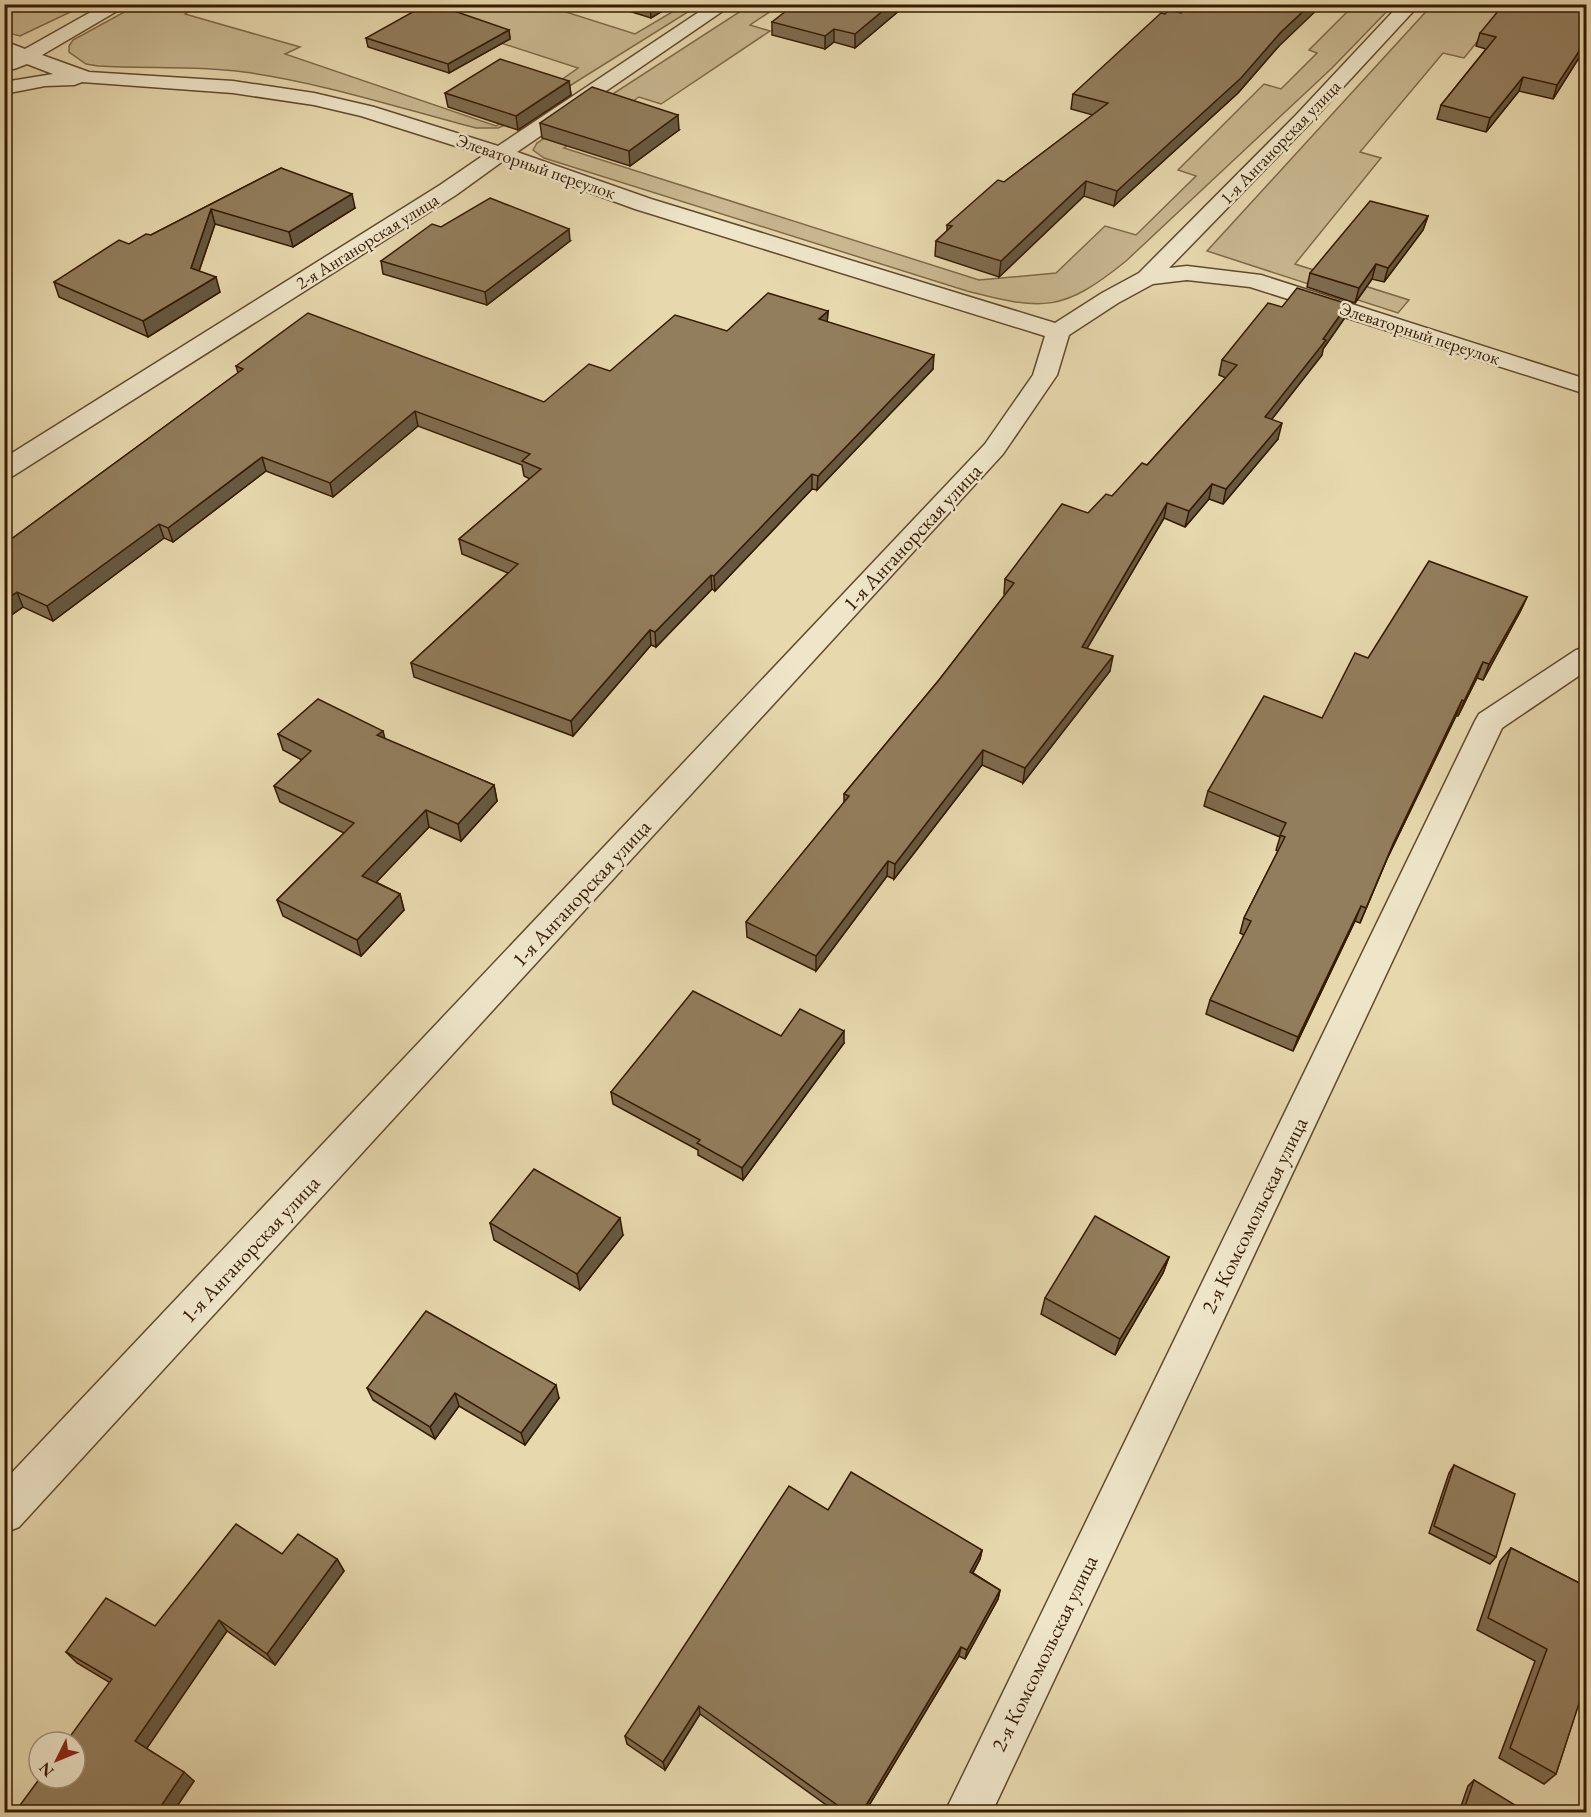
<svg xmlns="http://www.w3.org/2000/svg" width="1591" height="1817" viewBox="0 0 1591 1817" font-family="'EB Garamond',serif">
  <rect width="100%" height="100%" fill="#e7d8ae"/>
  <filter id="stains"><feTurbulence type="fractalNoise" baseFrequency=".00333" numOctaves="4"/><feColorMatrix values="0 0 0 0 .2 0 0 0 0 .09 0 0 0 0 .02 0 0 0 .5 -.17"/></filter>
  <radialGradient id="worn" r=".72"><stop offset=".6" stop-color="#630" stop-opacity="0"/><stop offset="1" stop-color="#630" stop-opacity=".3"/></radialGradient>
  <!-- green -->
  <g fill="#c9b891" stroke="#80694a" stroke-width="1.5">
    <path d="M4,5L5,4L85,5L20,36L5,32Z"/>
    <path d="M137,5H199L185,14L300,47L285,54L496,126L578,68L433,21L464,5H544L635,34L684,5H699L512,122L498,128H476C399,108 323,83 244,72C196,65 147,69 98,66L86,64L69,52V46L73,40Z"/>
    <path d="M750,5H780L750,25L770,31L661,104L639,97L564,148L979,280L1056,273L1105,226L1136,235L1196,176L1178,170L1264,84L1281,89L1317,53L1309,50L1354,5H1393L1332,68L1126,261C1063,312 1044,311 967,291L544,158L533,150L537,143Z"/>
    <path d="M1432,5H1507L1464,58L1443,53L1360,152L1381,158L1295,264L1409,300L1398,313L1207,251Z"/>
  </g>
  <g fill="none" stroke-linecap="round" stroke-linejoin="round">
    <!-- minor casing -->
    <g stroke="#624a2e" stroke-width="3">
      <g id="minor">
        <path d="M105,4H129L42,55L89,72L233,81L314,93L374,107L498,146L711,4H733L517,152L651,199L1055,323L1102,293L1139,273L1296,115L1400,4H1420L1310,123L1169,268L1187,266L1261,275L1586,379V394L1250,287L1187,280L1153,284L1118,303L1069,335L1057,375L1003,454L19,1527L4,1533V1481L985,444L1033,375L1045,336L635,209L503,161L456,195L13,476L4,478V458L440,185L484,155L361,116L314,105L233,93L82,82L74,85L45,86L4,94V82L53,74L27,64L14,69L7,67L4,62L11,57L4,54V41L25,49Z"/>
        <path d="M1586,647V671L1502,728L992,1812H945L1475,721L1479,714L1576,650Z"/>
      </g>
    </g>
    <!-- minor -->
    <use href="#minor" fill="#efe6ca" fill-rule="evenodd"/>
  </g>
  <!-- wall -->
  <g fill="#7e6c4f" stroke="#361a03" stroke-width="1.5">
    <path d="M606,4H674L651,18Z"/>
    <path d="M907,4L855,48L834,42L825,49L772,35V22Z"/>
    <path d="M1587,4V45L1553,99L1519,91L1486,132L1437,119L1441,105L1486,49L1476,46L1480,33Z"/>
    <path d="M509,30L510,39L449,73L368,47L366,38Z"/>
    <path d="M1278,47L1238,93L1114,206L1084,196L999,277L935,256L936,241L947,231V225L1093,115L1071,109L1073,94Z"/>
    <path d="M569,81L571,95L518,130L448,107L445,93Z"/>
    <path d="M540,123L679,130L630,166L542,138Z"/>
    <path d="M281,168L355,208L293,247L215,224L199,271L220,292L148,337L59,297L54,282L129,244L151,235Z"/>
    <path d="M1428,216L1423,230L1384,282L1372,279L1355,303L1307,287L1310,273Z"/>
    <path d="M570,241L487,305L383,274L381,261Z"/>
    <path d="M1348,304L1344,319L1323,349L1322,355L1271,420L1278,439L1223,504L1209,499L1185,527L1164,518L1087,648L1110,671L1023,783L982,765L894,879L887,876L816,971L747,937L746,922L844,803V794L939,680L1005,595L1004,594L1005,579L1088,513L1112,496L1147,465L1226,378L1219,375L1222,360L1282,307Z"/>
    <path d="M828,311L827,322L933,369L817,490L812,489L715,591L712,589L656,647L651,645L573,736L414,677L411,663L508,573L462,554L459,539L530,479L524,476L522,465L418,426L333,497L266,471L173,542L164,538L53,621L23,607L4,620V541L10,540L238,373L236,366L544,402L610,371L727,331Z"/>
    <path d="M1527,597L1520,612L1483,680L1477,678L1458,716H1456L1387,859L1360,923L1355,921L1293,1051L1206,1014L1210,1000L1244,935L1240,933L1244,918L1278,851L1276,850L1280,837L1204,806L1208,791L1322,718L1368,658Z"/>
    <path d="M278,734L385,739L494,785L497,801L461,841L429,827L376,882L400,894L404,910L361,956L283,916L277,900L344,833L280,802L274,786L302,760L283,750Z"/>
    <path d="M781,1036L844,1043L743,1180L698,1155V1150L613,1104L611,1092Z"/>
    <path d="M490,1223L623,1235L580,1290L494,1240Z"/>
    <path d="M1169,1257L1163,1273L1115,1355L1041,1314L1045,1298Z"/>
    <path d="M367,1388L559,1398L525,1445L459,1406L435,1439L373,1400Z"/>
    <path d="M1454,1465L1496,1557L1490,1564L1429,1533L1449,1473Z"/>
    <path d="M828,1510L982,1550L980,1559L973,1573L1000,1590L998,1599L965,1659L959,1656L865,1812H836L700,1714L665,1770L627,1744L625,1736Z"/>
    <path d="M1511,1548L1587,1587V1688L1584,1687L1556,1774L1544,1784L1499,1758L1535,1661L1477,1630L1500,1561Z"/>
    <path d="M282,1554L337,1559L344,1571L275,1665L227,1631L146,1748L194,1781L173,1812L109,1682L77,1663L66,1652L155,1626Z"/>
    <path d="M1474,1780L1513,1812H1459L1468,1786Z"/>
  </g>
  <!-- shaded-wall -->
  <g fill="#665840" stroke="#361a03" stroke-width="1.5">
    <path d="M650,4H674L651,18Z"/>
    <path d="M891,4H907L855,48V34Z"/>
    <path d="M1311,4H1323L1278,47L1238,93L1114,206L1117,191L1281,32Z"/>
    <path d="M834,29V42L825,49V36Z"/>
    <path d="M509,30L510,39L449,73L448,64Z"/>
    <path d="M1587,39V45L1553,99L1557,85Z"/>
    <path d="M1523,77L1519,91L1486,132L1490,118Z"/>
    <path d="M569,81L571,95L518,130L516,116Z"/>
    <path d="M678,115L679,130L630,166L629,151Z"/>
    <path d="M1086,181L1084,196L999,277L1001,261Z"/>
    <path d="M352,194L355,208L293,247L289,232Z"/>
    <path d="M211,209L215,224L195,283L191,268Z"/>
    <path d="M1428,216L1423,230L1384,282L1388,268Z"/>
    <path d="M569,229L570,241L487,305L485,292Z"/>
    <path d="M1376,264L1372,279L1355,303L1359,288Z"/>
    <path d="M216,277L220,292L148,337L143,321Z"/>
    <path d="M1348,304L1344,319L1323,349L1322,355L1261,433L1265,417L1323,339Z"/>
    <path d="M828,311L827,325L819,319Z"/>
    <path d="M934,355L933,369L817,490L818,476Z"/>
    <path d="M415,411L418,426L333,497L330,483Z"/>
    <path d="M1282,423L1278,439L1223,504L1226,489Z"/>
    <path d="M262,457L266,471L173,542L168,528Z"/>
    <path d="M812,474V489L715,591L714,576Z"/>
    <path d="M1212,484L1209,499L1185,527L1189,511Z"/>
    <path d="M1167,503L1164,518L1079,662L1082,647Z"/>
    <path d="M159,524L164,538L53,621L47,606Z"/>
    <path d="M711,575L712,589L656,647L655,632Z"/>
    <path d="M17,592L23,607L4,620V601Z"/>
    <path d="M1527,597L1520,612L1483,680L1489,664Z"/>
    <path d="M650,630L651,645L573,736L571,721Z"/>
    <path d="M1113,656L1110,671L1023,783L1025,768Z"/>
    <path d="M1483,662L1477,678L1458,716L1464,701Z"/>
    <path d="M1462,700L1456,716L1387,859L1360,923L1393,844Z"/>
    <path d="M383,731L387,747L377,735Z"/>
    <path d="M983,750L982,765L894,879L895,864Z"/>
    <path d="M494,785L497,801L461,841L458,824Z"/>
    <path d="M426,810L429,827L367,892L362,876Z"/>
    <path d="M888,861L887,876L816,971V956Z"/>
    <path d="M400,894L404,910L361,956L357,940Z"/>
    <path d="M1361,906L1355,921L1293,1051L1298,1037Z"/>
    <path d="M844,1031V1043L743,1180L742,1168Z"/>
    <path d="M620,1218L623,1235L580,1290L577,1274Z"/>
    <path d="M1169,1257L1163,1273L1115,1355L1120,1339Z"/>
    <path d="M556,1385L559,1398L525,1445L521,1433Z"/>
    <path d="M455,1393L459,1406L435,1439L430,1427Z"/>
    <path d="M982,1550L980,1559L968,1581L970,1572Z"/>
    <path d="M337,1559L344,1571L275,1665L267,1654Z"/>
    <path d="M1000,1590L998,1599L965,1659L967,1650Z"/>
    <path d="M219,1620L227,1631L145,1751L135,1741Z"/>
    <path d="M961,1647L959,1656L865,1812H862Z"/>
    <path d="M699,1706L700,1714L665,1770L663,1762Z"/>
    <path d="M184,1772L194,1781L173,1812H157Z"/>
  </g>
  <!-- building -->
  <g fill="#927d5c" stroke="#361a03" stroke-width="1.5">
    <path d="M427,4H434L509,30L448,64L366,38Z"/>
    <path d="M795,4H891L855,34L834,29L825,36L772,22Z"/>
    <path d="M1191,4H1311L1281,32L1241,78L1117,191L1086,181L1001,261L936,241L952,226L947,225L998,180L1004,182L1108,103L1073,94L1161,13L1165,14L1169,10L1181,13Z"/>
    <path d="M1504,4H1587V39L1557,85L1523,77L1490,118L1441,105L1496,37L1480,33Z"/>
    <path d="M500,59L569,81L516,116L445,93Z"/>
    <path d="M592,87L678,115L629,151L540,123Z"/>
    <path d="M281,168L352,194L289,232L211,209L191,268L216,277L143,321L54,282L119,240L129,244L146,234L151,235Z"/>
    <path d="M490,198L569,229L485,292L381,261L432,224L441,227Z"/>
    <path d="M1370,201L1428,216L1388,268L1376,264L1359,288L1310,273Z"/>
    <path d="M1297,288L1348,304L1323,339L1326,340L1265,417L1282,423L1226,489L1212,484L1189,511L1167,503L1082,647L1113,656L1025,768L983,750L895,864L888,861L816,956L746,922L849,796L844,794L939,680L1014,583L1005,579L1062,504L1088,513L1106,494L1112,496L1142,463L1147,465L1237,365L1222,360L1268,303L1282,307Z"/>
    <path d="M768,293L828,311L819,319L934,355L818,476L812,474L714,576L711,575L655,632L650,630L571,721L411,663L518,564L459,539L541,469L522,461L530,454L415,411L330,483L262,457L168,528L159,524L47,606L17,592L4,601V541L7,539L10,540L243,369L236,366L308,313L544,402L589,364L610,371L675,315L727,331Z"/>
    <path d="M1429,561L1527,597L1489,664L1483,662L1464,701L1462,700L1393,844L1366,908L1361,906L1298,1037L1210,1000L1251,921L1244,918L1285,837L1280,835L1286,823L1208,791L1264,696L1322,718L1355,653L1368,658Z"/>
    <path d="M318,699L383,731L377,735L494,785L458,824L426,810L362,876L400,894L357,940L277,900L354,823L274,786L311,751L278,734Z"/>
    <path d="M693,991L781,1036L800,1009L844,1031L742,1168L697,1143L700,1140L611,1092Z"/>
    <path d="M534,1169L620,1218L577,1274L490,1223Z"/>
    <path d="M1095,1216L1169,1257L1120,1339L1045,1298Z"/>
    <path d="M426,1311L556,1385L521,1433L455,1393L430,1427L367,1388Z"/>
    <path d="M1454,1465L1515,1494L1496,1557L1434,1526Z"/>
    <path d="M851,1472L982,1550L970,1572L1000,1590L967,1650L961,1647L862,1812H847L699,1706L663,1762L625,1736L789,1486L828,1510Z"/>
    <path d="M236,1524L282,1554L298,1534L337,1559L267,1654L219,1620L135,1741L184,1772L157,1812H15L40,1778H75V1742H66L112,1679L66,1652L106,1598L155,1626Z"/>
    <path d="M1511,1548L1587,1587V1679L1556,1774L1510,1748L1547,1649L1488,1618Z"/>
    <path d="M1474,1780L1515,1805L1513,1812H1463Z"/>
  </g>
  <g text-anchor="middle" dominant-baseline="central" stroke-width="5" stroke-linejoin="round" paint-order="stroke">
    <!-- far-street labels -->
    <g font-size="18" fill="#361a03" stroke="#efe6ca">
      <text transform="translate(1280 142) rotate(-46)">1-я Анганорская улица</text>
      <text transform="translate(536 166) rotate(19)">Элеваторный переулок</text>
      <text transform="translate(367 241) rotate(-32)">2-я Анганорская улица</text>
      <text transform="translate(1420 333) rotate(18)">Элеваторный переулок</text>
    </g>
    <!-- street labels -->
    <g font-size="21" fill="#361a03" stroke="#efe6ca">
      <text transform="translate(912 537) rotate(-47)">1-я Анганорская улица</text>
      <text transform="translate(581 893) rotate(-47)">1-я Анганорская улица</text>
      <text transform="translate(1254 1215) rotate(-64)">2-я Комсомольская улица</text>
      <text transform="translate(250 1249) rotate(-47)">1-я Анганорская улица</text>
      <text transform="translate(1044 1653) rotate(-64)">2-я Комсомольская улица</text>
    </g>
  </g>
  <!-- margin -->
  <rect width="1591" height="1817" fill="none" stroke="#e7d8ae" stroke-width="24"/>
  <rect x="6" y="6" width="1579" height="1805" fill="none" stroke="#361a03" stroke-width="3"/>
  <rect x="12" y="12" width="1567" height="1793" fill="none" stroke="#361a03" stroke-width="1.5"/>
  <!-- north arrow -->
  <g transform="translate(57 1760) rotate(227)"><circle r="28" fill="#efe6ca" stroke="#a5947a" stroke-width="1.5"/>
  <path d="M0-4.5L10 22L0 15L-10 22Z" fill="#8f2418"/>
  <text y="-9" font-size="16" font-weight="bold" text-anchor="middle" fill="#361a03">N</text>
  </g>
  <rect width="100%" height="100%" filter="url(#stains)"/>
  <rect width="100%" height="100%" fill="url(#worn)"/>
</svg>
